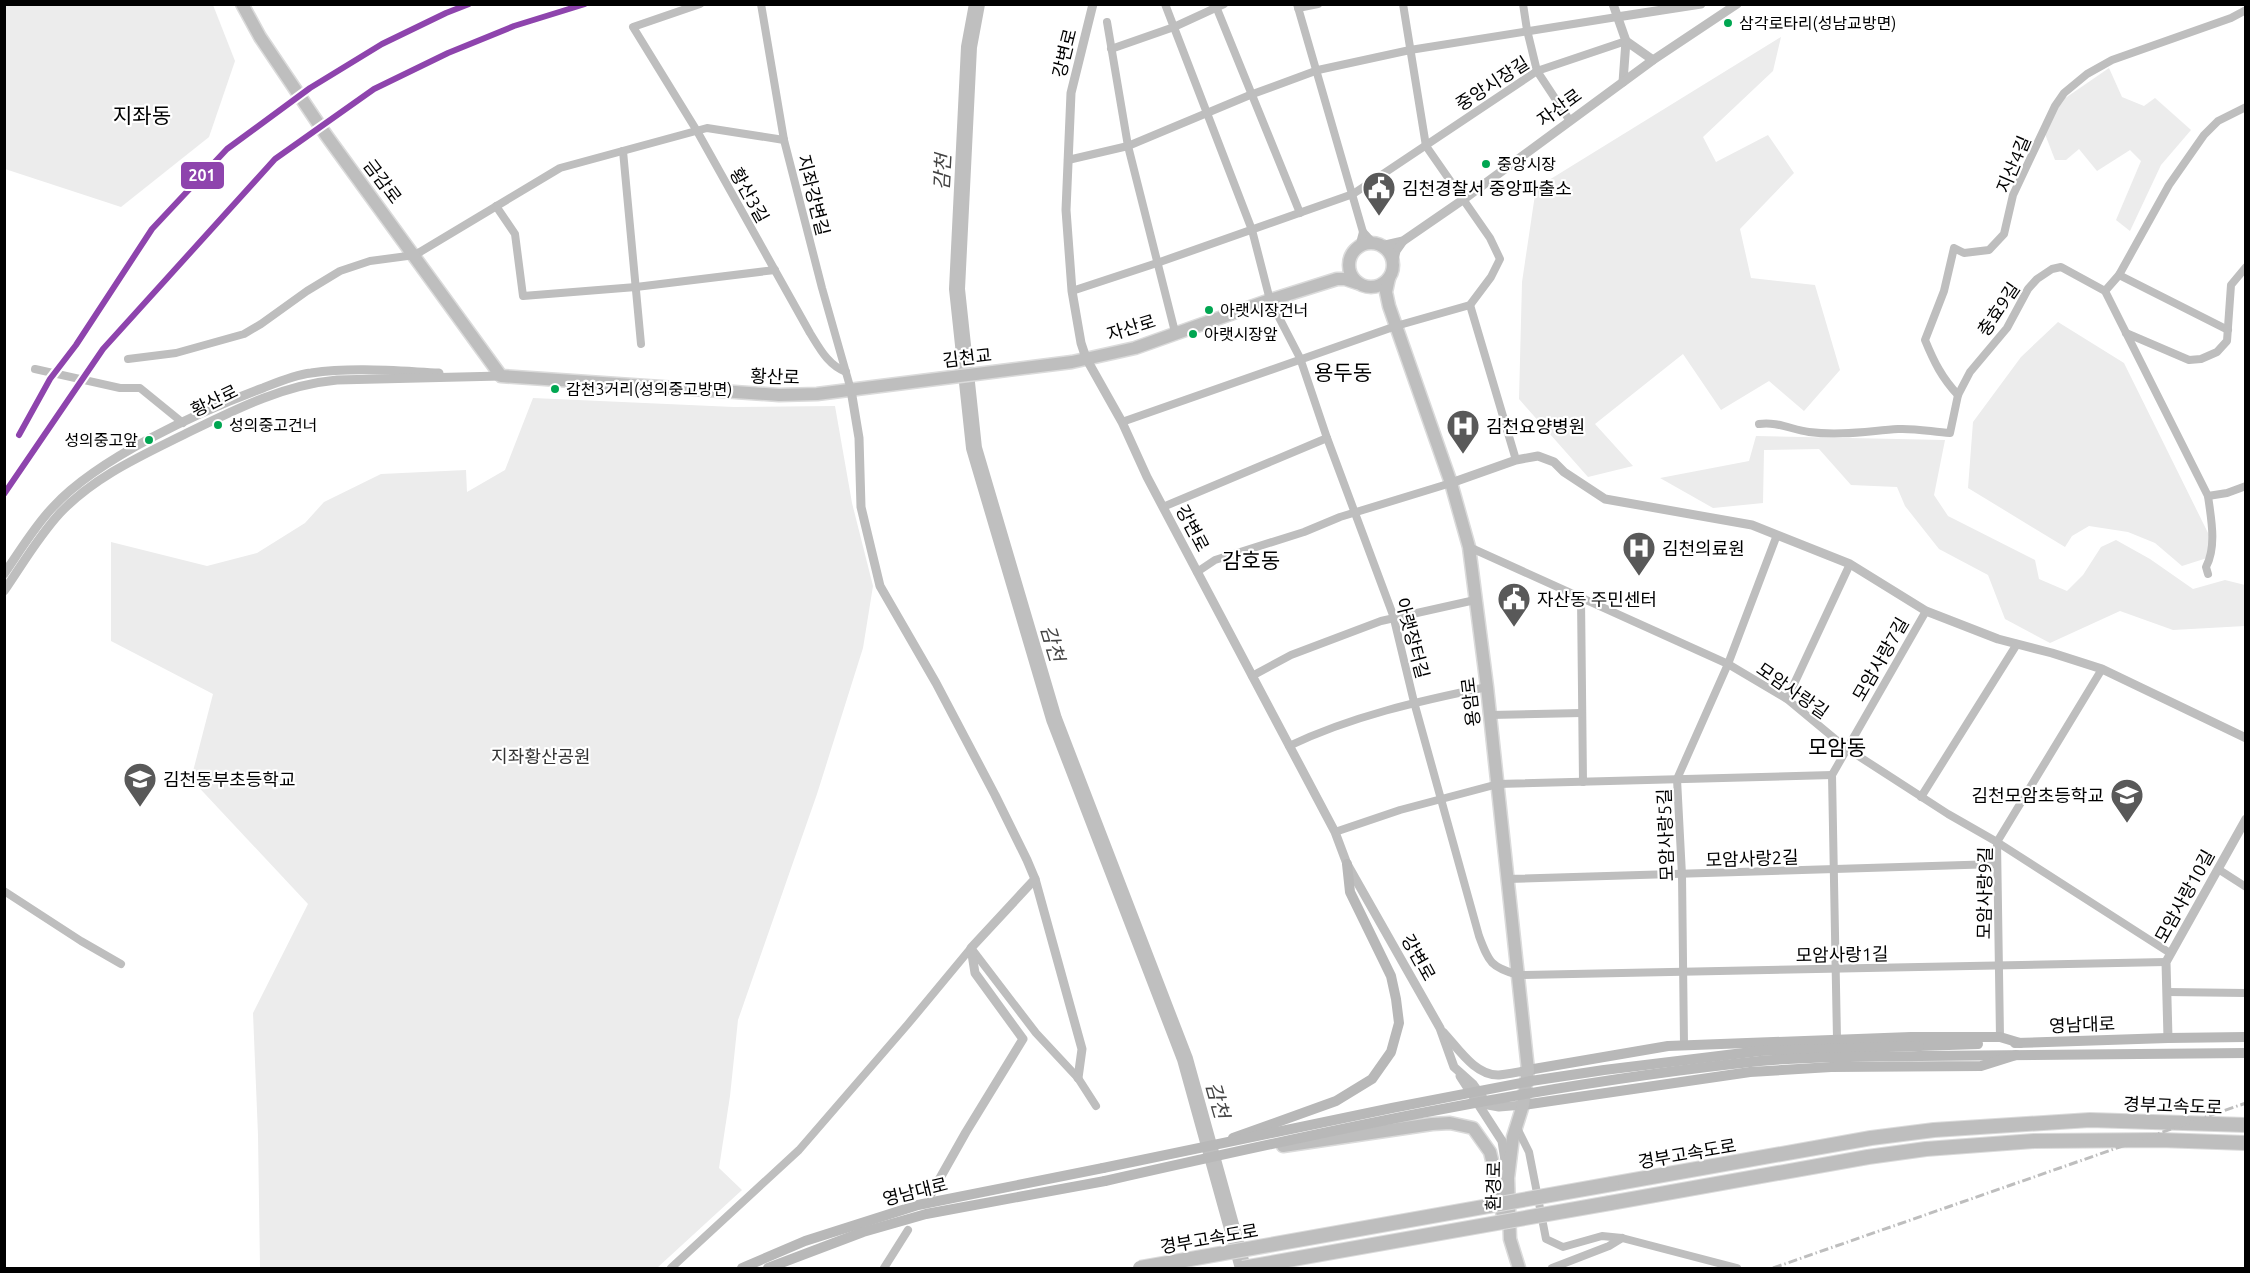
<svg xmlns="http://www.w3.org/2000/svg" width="2250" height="1273" viewBox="0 0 2250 1273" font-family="Ubuntu,'Noto Sans KR',sans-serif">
  <rect width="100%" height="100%" fill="#fff"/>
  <!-- green -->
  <g fill="#ececec">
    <path d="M5,4L213,5L235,61L209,137L121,207L5,169Z"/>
    <path d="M1781,37L1773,71L1703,137L1716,162L1768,135L1794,173L1740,229L1751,278L1815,285L1840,370L1804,411L1769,381L1721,410L1683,354L1595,424L1633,466L1588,477L1519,399L1522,282L1536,188Z"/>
    <path d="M2109,68L2122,97L2144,106L2155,98L2191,130L2161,165L2130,231L2116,220L2141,161L2130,150L2097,171L2079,149L2066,160H2055L2045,134L2061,101Z"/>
    <path d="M2058,322L2124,363L2209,535L2207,558L2182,566L2155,543L2128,532L2089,526L2072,536L2065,547L1968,488L1973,422L2021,357Z"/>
    <path d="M533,398L734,407L835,406L852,503L873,586L863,648L817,794L738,1020L730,1096L719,1168L742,1190L657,1268H260L258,1135L253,1013L308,904L191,779L213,694L111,641V542L207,566L257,553L305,523L324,502L381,474L466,470L467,492L505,470Z"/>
    <path d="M1756,436L1945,440L1934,495L1948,516L2035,560L2039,579L2067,591L2083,575L2101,547L2116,540L2150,559L2193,589L2225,580L2245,585V626L2173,630L2120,611L2050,643L2005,619L1988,575L1939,549L1905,506L1897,487L1851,485L1819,449L1764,450L1763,503L1713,508L1660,478L1749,461Z"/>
  </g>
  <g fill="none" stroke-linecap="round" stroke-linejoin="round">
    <!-- river -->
    <path stroke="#bfbfbf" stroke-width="16" d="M977,4L969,47L957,289L974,448L1054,719L1185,1059L1243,1268"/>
    <!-- primary casing -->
    <g stroke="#dbdbdb" stroke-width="15">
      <g id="primary">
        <path d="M242,4L260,37L326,135L501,376L779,395L817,394L1072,362L1135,348L1270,300L1337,279H1345L1357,283"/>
        <circle cx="1371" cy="265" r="22"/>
        <path d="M1389,278L1386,292L1389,306L1451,483L1469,547L1487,687L1528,1070L1523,1105L1513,1137L1508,1178L1510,1239L1519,1268"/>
        <path d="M1283,1146L1432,1124L1450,1123L1473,1128L1490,1152L1499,1189L1502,1212"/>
      </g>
    </g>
    <!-- motorway casing -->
    <g stroke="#dbdbdb" stroke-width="16">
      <g id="motorway">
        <path d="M1612,1184L1871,1138L1934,1130L2090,1120L2246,1125"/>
        <path d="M1610,1203L1868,1157L1926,1149L2034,1141L2160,1140L2246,1143"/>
      </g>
    </g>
    <!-- minor -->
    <g stroke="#bebebe" stroke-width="8">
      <path d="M700,4L633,27L697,131L810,333C820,349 828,365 846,372"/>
      <path d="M761,4L784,140L822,288L851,390"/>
      <path d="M1165,4L1252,230L1270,300L1300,358L1327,438L1393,615L1414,702L1479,936C1489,963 1491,967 1518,975L2166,962"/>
      <path d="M1215,4L1300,213"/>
      <path d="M1297,4L1363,232L1374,244"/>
      <path d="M1523,4L1527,30L1537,71L1570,121"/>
      <path d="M1298,8L1318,4"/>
      <path d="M1107,22L1128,146L1175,332"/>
      <path d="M1111,49L1174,27L1224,4"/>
      <path d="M623,151L641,344"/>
      <path d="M1068,160L1128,146L1250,95L1318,70L1410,50L1617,17"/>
      <path d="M496,206L515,234L523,296L636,287L775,270"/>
      <path d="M1359,247L1363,232"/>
      <path d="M2119,275L2228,330"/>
      <path d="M1072,291L1157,263L1353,194L1537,71L1626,41"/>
      <path d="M2105,291L2119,275L2169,185L2204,135L2218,121L2246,107"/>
      <path d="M1470,305L1516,460"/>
      <path d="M2126,333L2189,360L2201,359L2217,352L2227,341L2231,285L2246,267"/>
      <path d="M128,359L176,353L244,334L261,324L307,291L340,271L370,261L415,255L560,168L707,128L784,140"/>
      <path d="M35,369L120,388H140L183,423"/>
      <path d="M1958,395C1942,378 1934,362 1925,340L1944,291L1954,248L1964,253L1989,250L2004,234L2013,195L2055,106L2064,93L2087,74L2112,60L2231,18L2246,10"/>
      <path d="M1122,422L1396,326L1470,305L1491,277L1500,259L1490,238L1426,146L1403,4"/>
      <path d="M1759,424C1776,421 1793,430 1809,432C1840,436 1868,431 1898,429C1915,428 1933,432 1950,433L1958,395L1970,372L2007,328L2028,289L2037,279L2052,269L2061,267L2105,291L2208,496C2211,518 2217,546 2206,567L2208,574"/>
      <path d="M2208,496L2227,493L2246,486"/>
      <path d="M1163,507L1327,438"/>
      <path d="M1469,547L1728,664L1787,699L1846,748L1948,814L1997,842L2170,953"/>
      <path d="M1197,572L1215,560L1304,532L1340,517L1451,483"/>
      <path d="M1581,598L1583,782"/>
      <path d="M1252,676L1291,655L1381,621L1475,600"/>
      <path d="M1787,699L1850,564"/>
      <path d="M1490,715L1582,713"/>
      <path d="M1289,746C1352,716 1419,701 1487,687"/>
      <path d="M1921,797L2017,644"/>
      <path d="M1335,832L1400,810L1498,784L1832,775"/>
      <path d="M2218,869L2246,887"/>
      <path d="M1507,879L1997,864"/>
      <path d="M4,891L81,941L121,964"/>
      <path d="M2167,992L2246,993"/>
      <path d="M2000,1037L1997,842L2102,669"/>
      <path d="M1837,1039L1832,775L1926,611"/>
      <path d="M1684,1045L1682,875L1677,779L1728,664L1777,535"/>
      <path d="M1516,1126L1529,1152L1546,1239L1563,1247L1602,1236L1622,1238L1737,1268"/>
      <path d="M671,1268L799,1150L908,1024L971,948L1036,1033L1078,1078L1096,1106"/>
      <path d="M884,1268L908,1230"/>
      <path d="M1552,1268L1609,1246L1622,1238"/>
    </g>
    <!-- tertiary -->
    <g stroke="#bebebe" stroke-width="9">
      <path d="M1093,4L1071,93L1066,210L1072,291L1081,343L1086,358L1122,422L1147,477L1335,832L1347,864L1440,1028L1454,1067L1473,1084L1488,1105L1499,1107L1523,1105"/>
      <path d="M1613,4L1626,41L1623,82"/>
      <path d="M1617,17L1701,4"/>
      <path d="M1626,41L1653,60"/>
      <path d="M1381,246L1403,241L1464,199L1653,60L1737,4"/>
      <path d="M1393,264L1396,251L1403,241"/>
      <path d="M851,390L859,438L861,507L880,586L936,683L995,795L1027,860L1035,879L1082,1049L1078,1078"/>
      <path d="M1451,483L1516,460L1538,456L1554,462L1564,472L1605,499L1752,525L1777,535L1850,564L1926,611L1998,639L2052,653L2102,669L2246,738"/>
      <path d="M4,574C20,551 34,527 53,507C98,458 200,411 263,388C278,382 294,375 311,373C353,367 396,371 439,373"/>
      <path d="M4,591C22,565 38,537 60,513C95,476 143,455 187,433C236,409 283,385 337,380L501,376"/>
      <path d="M1443,1032C1458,1048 1475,1076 1499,1075C1509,1074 1519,1072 1528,1070"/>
      <path d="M2168,1038L2166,962L2246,819"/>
      <path d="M1460,1076L1502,1141L1506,1167"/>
      <path d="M931,1194L966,1132L1023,1039L975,973L971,948L1035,879"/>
    </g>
    <!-- secondary -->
    <g stroke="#b8b8b8" stroke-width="10">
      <path d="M2015,1043L2168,1038L2246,1037"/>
      <path d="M1919,1046L1978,1044"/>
      <path d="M1919,1056L2246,1053"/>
      <path d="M1528,1070L1668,1046L1911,1037H2000L2020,1043"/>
      <path d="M1523,1105L1750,1072L1831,1067L1981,1066L2016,1055"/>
      <path d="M1233,1138L1336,1101L1372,1079L1391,1052L1399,1023L1396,999L1391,976L1350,892L1347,864"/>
      <path d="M742,1268L805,1241L918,1205L1103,1168"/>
      <path d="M768,1268L863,1232L926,1214L1105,1181"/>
    </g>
    <!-- primary -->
    <use href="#primary" stroke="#bebebe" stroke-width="12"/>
    <!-- motorway -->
    <use href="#motorway" stroke="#bebebe" stroke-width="14"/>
    <!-- rail -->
    <path stroke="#bebebe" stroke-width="3" stroke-dasharray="9 3 1.5 3" stroke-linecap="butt" d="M1773,1268L2246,1103"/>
    <!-- motorway-bridge casing -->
    <g stroke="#dbdbdb" stroke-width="16" stroke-linecap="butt">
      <g id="motorway-bridge">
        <path d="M1140,1268L1612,1184"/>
        <path d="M1243,1268L1610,1203"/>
      </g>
    </g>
    <!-- secondary-bridge -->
    <g stroke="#b8b8b8" stroke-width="10">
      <path d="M1103,1168L1392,1108L1531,1081L1604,1070L1760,1051L1919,1046"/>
      <path d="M1105,1181C1321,1132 1539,1084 1760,1061C1813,1056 1866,1057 1919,1056"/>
    </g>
    <!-- motorway-bridge -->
    <use href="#motorway-bridge" stroke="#bebebe" stroke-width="14"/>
    <!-- rail-1 casing -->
    <g stroke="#fff" stroke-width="10">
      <g id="rail-1">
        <path d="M19,435L50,379L76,345L152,229L227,149L310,88L382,44L446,13L469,4"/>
        <path d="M4,494L103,349L275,159L374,89L448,53L514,26L585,4"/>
      </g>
    </g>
    <!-- rail-1 -->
    <use href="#rail-1" stroke="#8e44ad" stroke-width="6"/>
  </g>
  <!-- icons -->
  <defs>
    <g id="civic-pin" transform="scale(1.725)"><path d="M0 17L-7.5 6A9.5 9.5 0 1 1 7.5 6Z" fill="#595959" stroke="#fff"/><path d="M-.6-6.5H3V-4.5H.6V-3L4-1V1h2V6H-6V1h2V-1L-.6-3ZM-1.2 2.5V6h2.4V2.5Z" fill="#fff"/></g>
    <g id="hospital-pin" transform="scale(1.725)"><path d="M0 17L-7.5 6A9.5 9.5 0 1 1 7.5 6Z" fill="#595959" stroke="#fff"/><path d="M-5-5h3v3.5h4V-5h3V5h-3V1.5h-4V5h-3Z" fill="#fff"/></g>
    <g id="school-pin" transform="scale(1.725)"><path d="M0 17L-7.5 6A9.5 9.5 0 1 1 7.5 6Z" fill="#595959" stroke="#fff"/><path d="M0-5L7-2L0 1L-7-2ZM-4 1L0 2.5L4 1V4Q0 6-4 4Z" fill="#fff"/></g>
  </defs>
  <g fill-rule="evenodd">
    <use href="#civic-pin" x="1379" y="188"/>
    <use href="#hospital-pin" x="1463" y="426"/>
    <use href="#hospital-pin" x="1639" y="548"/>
    <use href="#civic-pin" x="1514" y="599"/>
    <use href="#school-pin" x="140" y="779"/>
    <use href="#school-pin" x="2127" y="795"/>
  </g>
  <!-- markers -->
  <g fill="#00a651" stroke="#fff" stroke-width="2">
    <circle cx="1728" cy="23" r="5"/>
    <circle cx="1486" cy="164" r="5"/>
    <circle cx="1209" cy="310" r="5"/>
    <circle cx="1193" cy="334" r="5"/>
    <circle cx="555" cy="389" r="5"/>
    <circle cx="218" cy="425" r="5"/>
    <circle cx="149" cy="440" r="5"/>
  </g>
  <g text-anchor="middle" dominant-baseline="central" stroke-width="4.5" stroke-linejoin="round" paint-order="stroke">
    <!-- bus labels -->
    <g font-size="16" fill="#000" stroke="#fff" text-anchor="start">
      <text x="1739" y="23">삼각로타리(성남교방면)</text>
      <text x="1497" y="164">중앙시장</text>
      <text x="1220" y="310">아랫시장건너</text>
      <text x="1204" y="334">아랫시장앞</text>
      <text x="566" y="389">감천3거리(성의중고방면)</text>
      <text x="229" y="425">성의중고건너</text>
      <text x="138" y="440" text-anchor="end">성의중고앞</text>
    </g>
    <!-- street labels -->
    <g font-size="18" fill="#000" stroke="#fff">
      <text transform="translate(1064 53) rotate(-76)">강변로</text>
      <text transform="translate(1492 83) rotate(-33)">중앙시장길</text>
      <text transform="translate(1559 107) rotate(-36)">자산로</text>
      <text transform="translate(2013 164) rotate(-67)">지산4길</text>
      <text transform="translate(383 181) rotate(53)">금감로</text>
      <text transform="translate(750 195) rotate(61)">황산3길</text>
      <text transform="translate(814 195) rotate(76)">지좌강변길</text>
      <text transform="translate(1998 309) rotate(-56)">충효9길</text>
      <text transform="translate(1131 327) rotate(-17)">자산로</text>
      <text transform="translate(967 357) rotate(-7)">김천교</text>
      <text transform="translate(775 376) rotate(2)">황산로</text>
      <text transform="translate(214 400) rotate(-26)">황산로</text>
      <text transform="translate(1193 528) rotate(62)">강변로</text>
      <text transform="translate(1413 638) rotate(75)">아랫장터길</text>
      <text transform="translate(1880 659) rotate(-60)">모암사랑7길</text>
      <text transform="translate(1793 690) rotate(35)">모암사랑길</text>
      <text transform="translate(1470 702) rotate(-97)">용암로</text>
      <text transform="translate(1665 835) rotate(-92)">모암사랑5길</text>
      <text transform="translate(1752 858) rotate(-2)">모암사랑2길</text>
      <text transform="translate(1984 893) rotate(-89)">모암사랑9길</text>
      <text transform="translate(2184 896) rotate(-61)">모암사랑10길</text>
      <text transform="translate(1842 954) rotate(-1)">모암사랑1길</text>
      <text transform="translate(1419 957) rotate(61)">강변로</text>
      <text transform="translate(2082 1024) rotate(-2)">영남대로</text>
      <text transform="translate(2173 1105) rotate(2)">경부고속도로</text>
      <text transform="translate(1687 1153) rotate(-10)">경부고속도로</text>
      <text transform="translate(1493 1186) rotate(-89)">환경로</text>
      <text transform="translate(915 1191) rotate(-14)">영남대로</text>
      <text transform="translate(1209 1238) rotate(-10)">경부고속도로</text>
    </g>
    <!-- poi labels -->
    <g font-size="18" fill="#000" stroke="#fff" text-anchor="start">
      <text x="1402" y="188">김천경찰서 중앙파출소</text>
      <text x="1486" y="426">김천요양병원</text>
      <text x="1662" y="548">김천의료원</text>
      <text x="1537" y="599">자산동 주민센터</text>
      <text x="163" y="779">김천동부초등학교</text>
      <text x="2104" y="795" text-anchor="end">김천모암초등학교</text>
    </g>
    <!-- park labels -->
    <g font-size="18" fill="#333" stroke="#fff">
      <text x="541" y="756">지좌황산공원</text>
    </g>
    <!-- water labels -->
    <g font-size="20" font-style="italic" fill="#444" stroke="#fff">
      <text transform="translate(942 172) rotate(-87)">감천</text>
      <text transform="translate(1053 643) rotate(73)">감천</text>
      <text transform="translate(1218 1100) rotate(74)">감천</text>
    </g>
    <!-- quarter labels -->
    <g font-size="21" fill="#000" stroke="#fff">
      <text x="142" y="115">지좌동</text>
      <text x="1343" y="372">용두동</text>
      <text x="1251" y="560">감호동</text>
      <text x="1837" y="747">모암동</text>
    </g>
  </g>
  <rect stroke="#fff" stroke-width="2" x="180" y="161" width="45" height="29" rx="6" fill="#8e44ad"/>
  <g font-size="16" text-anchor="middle" font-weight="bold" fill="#fff">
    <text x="202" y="181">201</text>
  </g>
  <!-- border -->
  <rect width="2250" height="1273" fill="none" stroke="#000000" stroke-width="12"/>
</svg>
